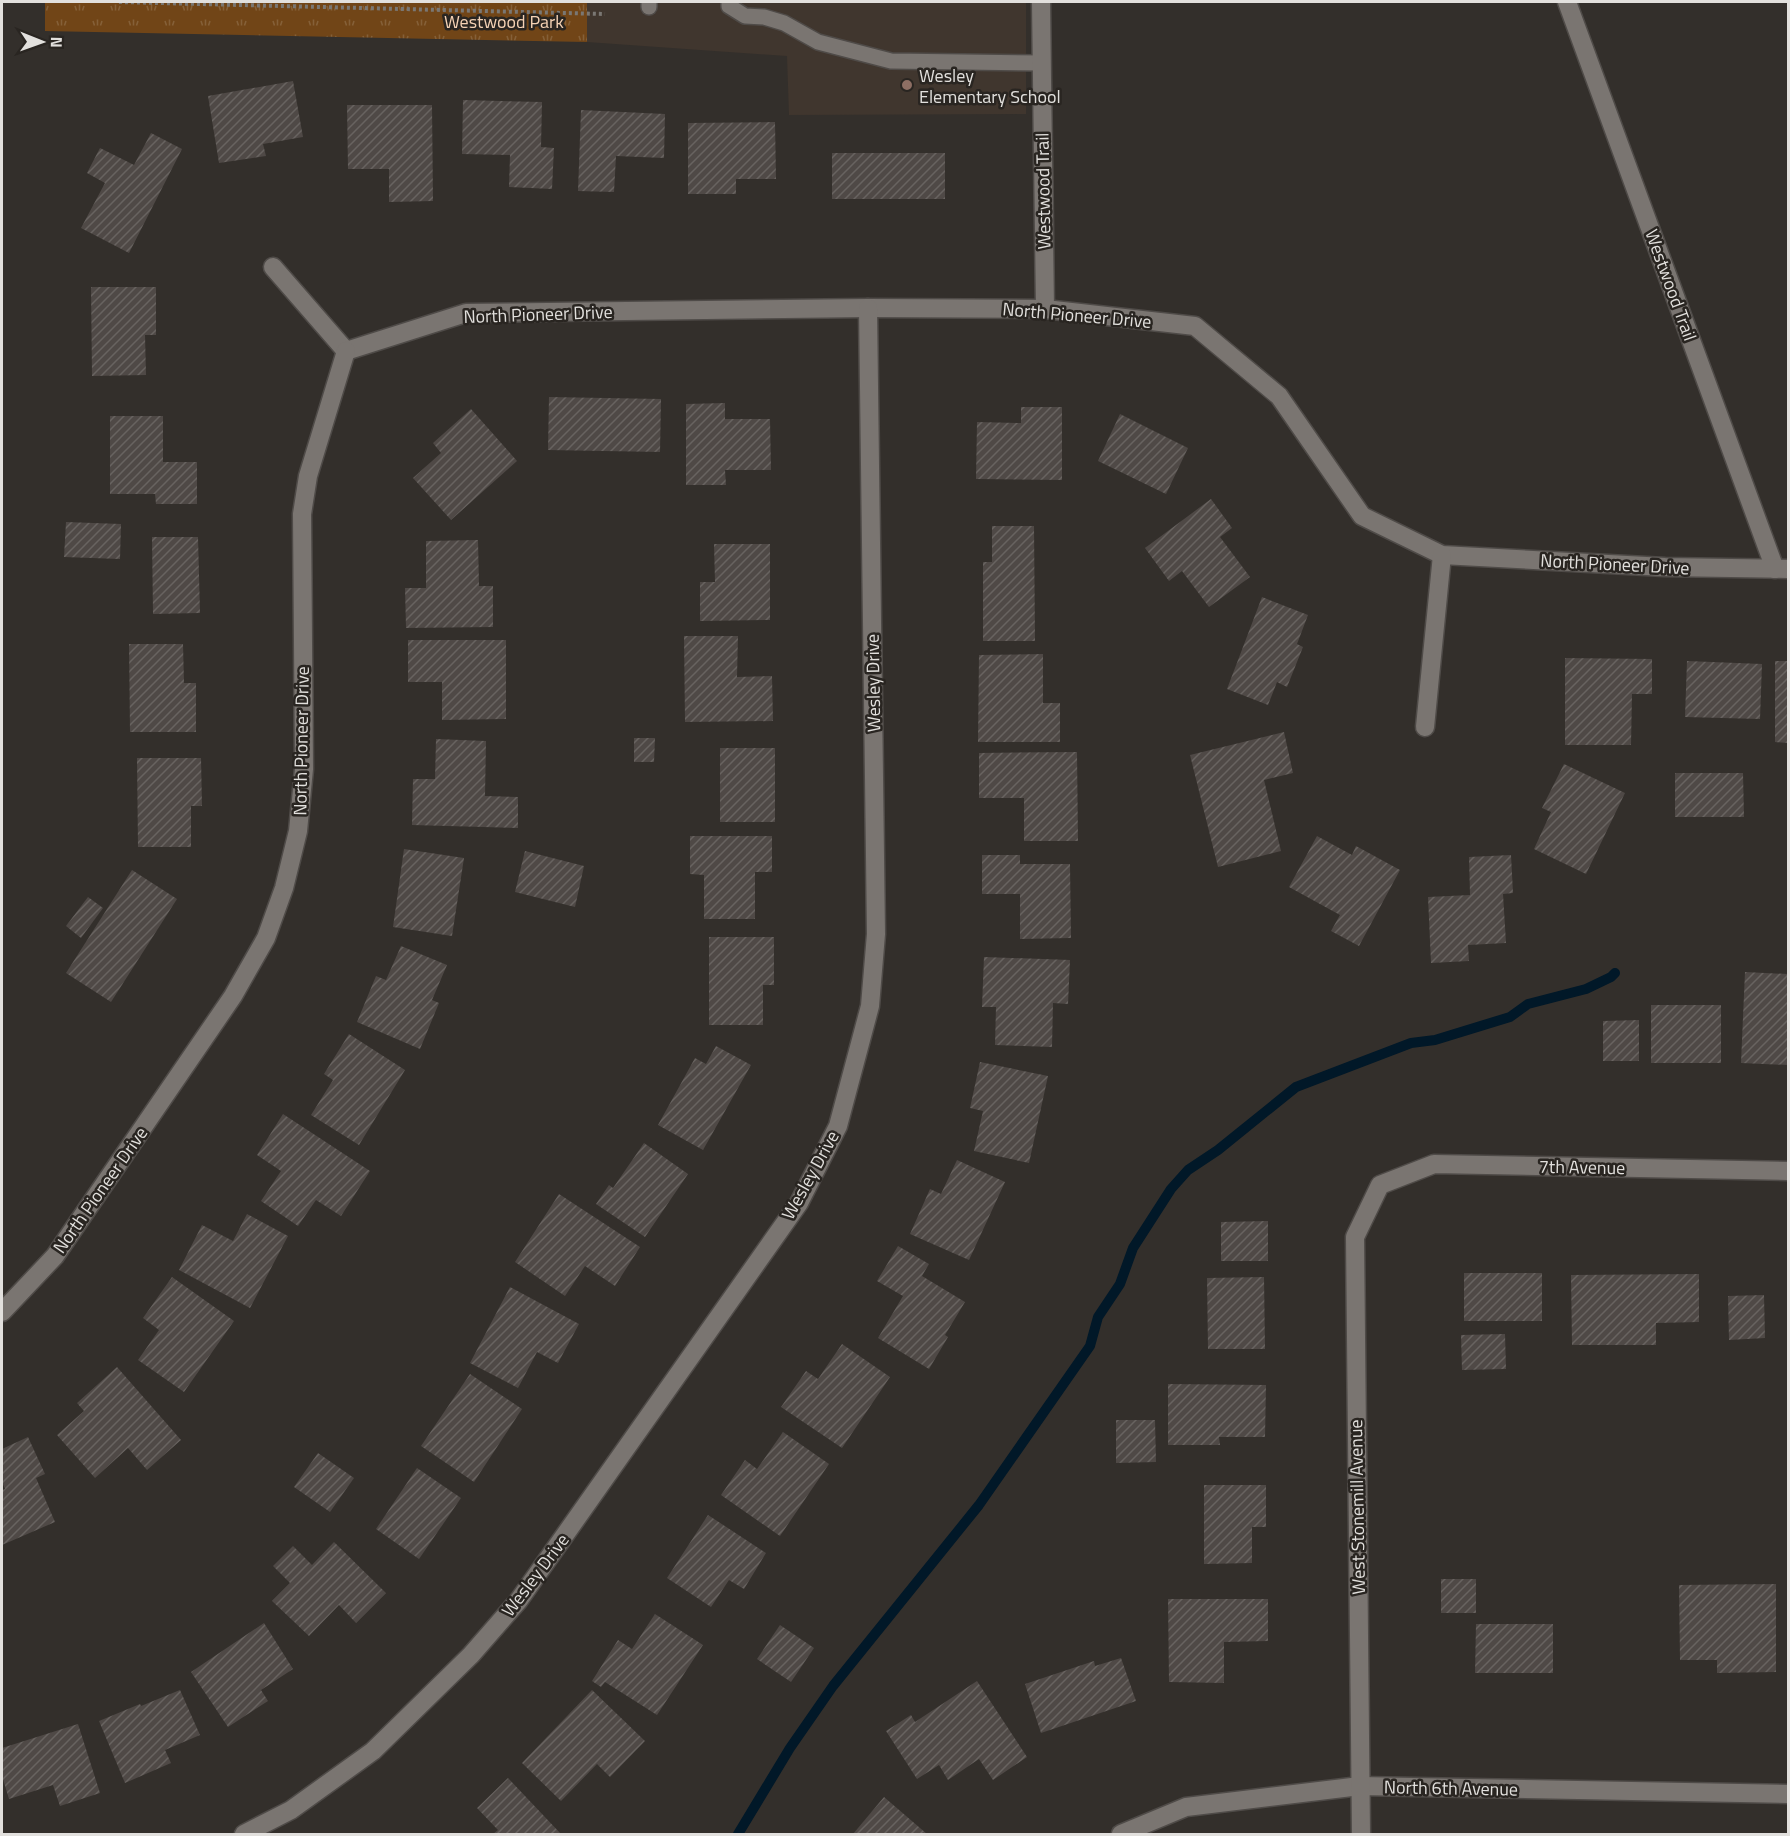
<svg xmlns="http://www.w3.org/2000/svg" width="1790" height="1836" viewBox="0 0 1790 1836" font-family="'Titillium Web',sans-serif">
  <defs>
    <pattern id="grass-tufts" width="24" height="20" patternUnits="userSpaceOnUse" patternTransform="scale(1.5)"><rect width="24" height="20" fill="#714517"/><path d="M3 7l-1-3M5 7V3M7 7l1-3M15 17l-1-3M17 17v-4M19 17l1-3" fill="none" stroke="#856038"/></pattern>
    <pattern id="building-hatch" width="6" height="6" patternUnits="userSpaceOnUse" patternTransform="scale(1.5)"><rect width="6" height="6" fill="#4f4946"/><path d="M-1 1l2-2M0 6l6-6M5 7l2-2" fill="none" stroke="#686360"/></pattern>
  </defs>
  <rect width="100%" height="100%" fill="#332f2b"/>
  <!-- built -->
  <path fill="#40362e" d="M587,2H1026V114L789,115L787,56L587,42Z"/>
  <!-- grass -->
  <path fill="url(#grass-tufts)" d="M45,2H587V42L45,31Z"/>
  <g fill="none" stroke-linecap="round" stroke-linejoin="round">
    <!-- stream -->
    <path stroke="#011828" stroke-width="10" d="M738,1834L790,1748L833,1686L979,1505L1090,1346L1098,1317L1120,1284L1133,1248L1171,1189L1188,1170L1218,1150L1296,1087L1411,1043L1435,1040L1510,1017L1528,1004L1586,989L1611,977L1615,973"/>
  </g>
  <!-- building -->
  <g fill="url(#building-hatch)">
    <path d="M293,81L303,137L263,144L266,156L219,163L208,96Z"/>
    <path d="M463,100L542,102L541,147L554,148L552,189L509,187L510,155L462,154Z"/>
    <path d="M347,105H432L433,201L389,202V169H348Z"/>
    <path d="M581,110L665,114L664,158L616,156L614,192L578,191Z"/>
    <path d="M775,122L776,179H736V194H688V123Z"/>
    <path d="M151,133L182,149L129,253L81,228L105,183L87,173L100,148L134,165Z"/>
    <rect x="832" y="153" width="113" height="46"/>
    <path d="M91,287H156V335H145L146,375L92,376Z"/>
    <path d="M549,397L661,399L660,452L548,450Z"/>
    <path d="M725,403V419H770L771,470H725L726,485H686V404Z"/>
    <path d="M1021,407H1062V480L976,479L977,422L1021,423Z"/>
    <path d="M471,409L517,461L451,520L413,478L441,453L433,443Z"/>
    <path d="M1120,414L1188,448L1166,494L1098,461Z"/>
    <path d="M110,416H163V462H197V504H156L155,494H110Z"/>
    <path d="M1211,499L1232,528L1220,537L1250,577L1209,607L1182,571L1169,581L1145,548Z"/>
    <path d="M66,522L121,524L120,559L64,557Z"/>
    <path d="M992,526H1034L1035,641H983V562H992Z"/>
    <path d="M152,537H198L200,613L153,614Z"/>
    <path d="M478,540L479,586H493V627L406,628L405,588H426V541Z"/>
    <path d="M714,544H770V620L700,621V582H715Z"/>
    <path d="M1262,597L1308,615L1297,644L1303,647L1287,687L1277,682L1268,705L1227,689Z"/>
    <path d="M684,636H738L737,677L772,676L773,721L685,722Z"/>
    <path d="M408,640H506V719L442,720V682H408Z"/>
    <path d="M129,644H183L184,683H196V732H130Z"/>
    <path d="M1043,654V703H1060V742H978L979,655Z"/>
    <path d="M1565,658L1652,659V694H1632L1631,745H1565Z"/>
    <path d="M1687,661L1762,664L1760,719L1685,717Z"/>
    <path d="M1775,661H1788V743L1775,742Z"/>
    <path d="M1284,732L1293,773L1264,780L1281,851L1218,867L1190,755Z"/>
    <path d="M634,738H655L654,762H634Z"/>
    <path d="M436,739L486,741L485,796L518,797V828L412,825L413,779H435Z"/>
    <rect x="720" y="748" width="55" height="74"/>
    <path d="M1077,752L1078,841H1024V798H979V753Z"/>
    <path d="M137,758H201L202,806H191V847H138Z"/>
    <path d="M1564,764L1625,793L1586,874L1534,849L1551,812L1542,808Z"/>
    <path d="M1675,773H1743L1744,817H1675Z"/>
    <path d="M690,836H772V872H755V919H704V875L690,874Z"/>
    <path d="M1317,836L1352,855L1356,846L1400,870L1359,946L1331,931L1340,915L1289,887Z"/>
    <path d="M404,849L464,858L452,936L393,927Z"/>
    <path d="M525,851L584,866L575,907L515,892Z"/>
    <path d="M982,855H1020V864H1070L1071,938L1020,939V894H982Z"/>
    <path d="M1511,855L1513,893L1503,894L1506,943L1468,945L1469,961L1431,963L1428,897L1470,895L1469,857Z"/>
    <path d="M132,870L177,899L111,1002L66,973Z"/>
    <path d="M88,897L103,908L81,938L66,926Z"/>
    <path d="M709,937H774V985H763V1025H709Z"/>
    <path d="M401,946L447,965L432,1000L439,1003L420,1049L357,1022L376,976L386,980Z"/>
    <path d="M984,957L1070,960L1068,1004L1053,1003L1052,1047L995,1045L996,1007H982Z"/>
    <path d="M1745,972L1788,974V1065L1741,1063Z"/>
    <rect x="1651" y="1005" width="70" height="58"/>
    <path d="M1639,1020V1061H1603V1021Z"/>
    <path d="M349,1034L405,1070L359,1145L311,1115L333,1080L324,1074Z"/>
    <path d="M716,1046L751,1065L703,1150L658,1125L695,1058L706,1064Z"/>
    <path d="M980,1062L1048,1076L1029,1163L974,1151L983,1111L970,1108Z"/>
    <path d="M283,1114L370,1171L341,1216L316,1200L298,1226L261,1201L281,1171L257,1155Z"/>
    <path d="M644,1143L688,1174L645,1237L596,1204L609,1185L613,1188Z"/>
    <path d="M957,1160L1005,1182L969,1260L910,1234L930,1189L941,1194Z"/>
    <path d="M559,1194L640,1247L615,1286L585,1266L565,1296L515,1262Z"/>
    <path d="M247,1214L288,1236L250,1308L179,1270L202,1225L233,1241Z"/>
    <path d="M1268,1221V1261H1221V1222Z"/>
    <path d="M898,1246L929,1264L922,1276L965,1302L945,1335L948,1337L929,1369L878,1338L903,1296L877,1281Z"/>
    <rect x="1464" y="1273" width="78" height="48"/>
    <path d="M1699,1274V1322L1656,1323V1345H1572L1571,1275Z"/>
    <path d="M172,1277L234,1321L184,1392L138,1360L159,1330L143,1318Z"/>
    <path d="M1264,1277L1265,1349H1208L1207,1278Z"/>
    <path d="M510,1287L579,1324L558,1363L537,1352L518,1388L470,1363Z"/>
    <path d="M1764,1295L1765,1338L1729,1340L1728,1296Z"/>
    <path d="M1505,1334L1506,1369L1462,1370L1461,1335Z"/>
    <path d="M842,1344L890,1377L842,1448L781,1407L806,1371L818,1379Z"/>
    <path d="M117,1367L181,1440L147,1470L128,1448L95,1478L57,1435L84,1411L77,1403Z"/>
    <path d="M470,1374L522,1409L474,1482L421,1446Z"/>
    <path d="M1168,1384L1266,1385L1265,1437H1219L1220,1445H1168Z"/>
    <path d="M1116,1420H1155L1156,1462L1116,1463Z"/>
    <path d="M783,1432L829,1464L780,1536L721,1495L745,1460L757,1469Z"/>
    <path d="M28,1437L45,1474L36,1478L55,1522L2,1545V1490L5,1489L2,1482V1449Z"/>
    <path d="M318,1453L354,1478L330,1512L294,1487Z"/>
    <path d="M417,1468L461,1498L419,1559L376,1529Z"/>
    <path d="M1204,1485H1266V1527H1252V1563L1204,1564Z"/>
    <path d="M708,1515L766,1553L744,1589L729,1580L711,1607L667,1578Z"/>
    <path d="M334,1542L386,1593L356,1623L339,1605L309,1636L272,1601L290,1583L273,1566L293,1546L312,1565Z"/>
    <rect x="1441" y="1579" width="35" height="34"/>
    <path d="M1776,1584V1672L1717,1673V1660H1680L1679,1585Z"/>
    <path d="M1168,1599H1268V1641L1224,1642V1683L1169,1682Z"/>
    <path d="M655,1614L703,1645L657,1715L605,1682L601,1687L592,1681L618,1640L632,1649Z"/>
    <path d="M264,1623L293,1669L261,1690L268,1701L228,1727L191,1672Z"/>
    <path d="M1476,1624H1553V1673H1475Z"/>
    <path d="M780,1625L814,1648L791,1682L757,1659Z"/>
    <path d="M1121,1658L1136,1701L1041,1733L1025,1684L1094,1661L1095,1666Z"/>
    <path d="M977,1681L1027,1757L993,1780L979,1759L948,1780L939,1765L917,1779L886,1731L911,1715L915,1722Z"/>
    <path d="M180,1690L200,1735L165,1750L171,1763L125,1783L99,1721L140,1704L141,1706Z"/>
    <path d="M592,1690L645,1741L610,1777L597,1764L561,1801L522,1763Z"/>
    <path d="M78,1724L100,1793L60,1806L53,1785L9,1799L2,1776V1748Z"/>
    <path d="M508,1778L561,1834H493L498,1830L477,1808Z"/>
    <path d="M884,1797L927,1834H853Z"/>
  </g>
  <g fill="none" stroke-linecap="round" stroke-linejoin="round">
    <!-- lane casing -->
    <g stroke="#4f4b48" stroke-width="18">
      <g id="lane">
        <path d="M729,2V6L745,16L764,17L784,23L818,42L891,61L1042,63"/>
        <path d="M649,7V2"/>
      </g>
    </g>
    <!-- street casing -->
    <g stroke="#4f4b48" stroke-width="21">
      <g id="street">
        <path d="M1041,2L1045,309"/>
        <path d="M1567,2L1775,569"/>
        <path d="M273,267L346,351"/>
        <path d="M346,351L466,313L868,308L1045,309L1195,326L1279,396L1362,516L1442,555L1665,567L1788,569"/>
        <path d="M1425,727L1442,555"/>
        <path d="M2,1312L55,1256L233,996L266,938L284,888L298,831L304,769L302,514L308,476L346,351"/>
        <path d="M244,1834L291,1810L373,1751L471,1655L519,1600L799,1203L838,1126L870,1006L876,934L868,308"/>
        <path d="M1121,1834L1186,1807L1360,1786L1788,1794"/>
        <path d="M1361,1834L1355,1237L1380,1185L1434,1164L1788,1171"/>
      </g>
    </g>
    <!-- path -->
    <path stroke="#7a7773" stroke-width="4" stroke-dasharray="3 3" stroke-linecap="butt" d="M119,2L605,14"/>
    <!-- lane -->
    <use href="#lane" stroke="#7a7571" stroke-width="15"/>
    <!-- street -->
    <use href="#street" stroke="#7a7571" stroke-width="18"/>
  </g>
  <!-- markers -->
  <circle fill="#8d6e63" stroke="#292521" stroke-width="2" cx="907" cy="85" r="6"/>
  <g text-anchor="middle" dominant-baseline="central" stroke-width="5" stroke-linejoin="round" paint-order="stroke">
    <!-- park labels -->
    <g font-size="18" fill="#f5d2b4" stroke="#292521">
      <text x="504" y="21">Westwood Park</text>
    </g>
    <!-- poi labels -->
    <g font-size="18" fill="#e2e0dd" stroke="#292521" text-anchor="start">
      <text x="919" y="75">Wesley<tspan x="919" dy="21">Elementary School</tspan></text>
    </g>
    <!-- street labels -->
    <g font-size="18" fill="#e2e0dd" stroke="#292521">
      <text transform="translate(1043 191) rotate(-91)">Westwood Trail</text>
      <text transform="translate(1671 285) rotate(70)">Westwood Trail</text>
      <text transform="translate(538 314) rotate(-2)">North Pioneer Drive</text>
      <text transform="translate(1077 315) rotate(5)">North Pioneer Drive</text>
      <text transform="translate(1615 564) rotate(3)">North Pioneer Drive</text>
      <text transform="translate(873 683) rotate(-91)">Wesley Drive</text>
      <text transform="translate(301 741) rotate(-89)">North Pioneer Drive</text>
      <text transform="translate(1582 1167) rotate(1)">7th Avenue</text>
      <text transform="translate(810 1175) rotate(-61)">Wesley Drive</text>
      <text transform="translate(100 1190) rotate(-55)">North Pioneer Drive</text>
      <text transform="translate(1357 1507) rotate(-91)">West Stonemill Avenue</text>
      <text transform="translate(535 1575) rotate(-53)">Wesley Drive</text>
      <text transform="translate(1451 1788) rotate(1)">North 6th Avenue</text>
    </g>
  </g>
  <!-- border -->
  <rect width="1790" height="1836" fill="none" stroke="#e2e0dd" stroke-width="6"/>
  <!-- north arrow -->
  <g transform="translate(42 42) rotate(91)" stroke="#292521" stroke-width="4.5" paint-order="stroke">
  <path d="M0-4.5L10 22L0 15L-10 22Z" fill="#e2e0dd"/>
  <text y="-9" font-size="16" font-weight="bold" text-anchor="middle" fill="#e2e0dd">N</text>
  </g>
</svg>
